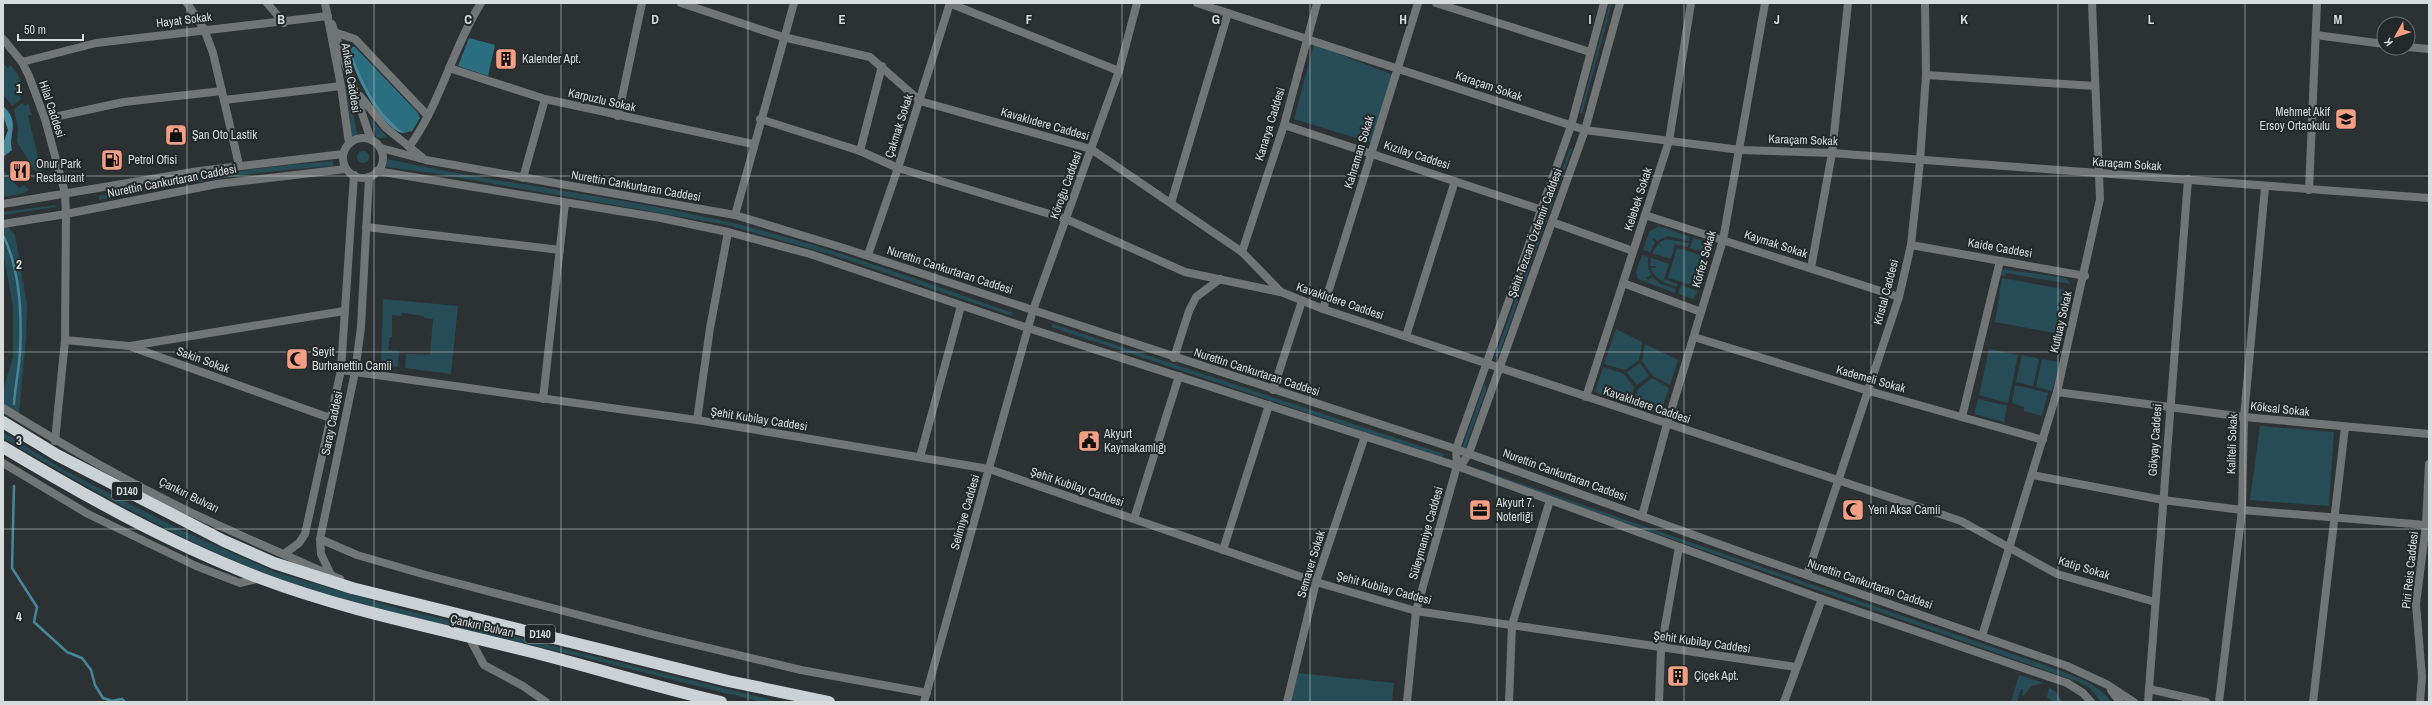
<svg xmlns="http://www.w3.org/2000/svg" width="2432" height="705" viewBox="0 0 2432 705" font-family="'Archivo Narrow',sans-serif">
  <rect width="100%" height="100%" fill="#2c3234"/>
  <!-- green -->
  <g fill="#264c57">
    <path d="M1610,3H1612L1582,114L1580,113Z"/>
    <path d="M1314,44L1393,75L1372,143L1294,119Z"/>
    <path d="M3,63L8,68L11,65L18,75L24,92L19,96L21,99L12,106L3,94Z"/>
    <path d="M343,80L350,98L358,138H351L349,109Z"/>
    <path d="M22,103L25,106L28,104L32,115L28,116L42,173L37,181L34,177L37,174L17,142L18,128L14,110Z"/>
    <path d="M370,118L388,138H377Z"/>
    <path d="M1570,148L1572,149L1498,357L1495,356Z"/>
    <circle cx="363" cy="157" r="6"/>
    <path d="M387,159C505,185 625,197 741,225C834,248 923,282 1013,313L1012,316L836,256L727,225L438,174L386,167Z"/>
    <path d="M333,161V166C254,171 177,185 99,200V196C177,180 254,167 333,161Z"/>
    <path d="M3,169L19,188L24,185L29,190L24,193L3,197Z"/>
    <path d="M55,205L56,207L3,215V212Z"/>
    <path d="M3,222L15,235L27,305L26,339L19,414L3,405V390L13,357V306L3,252Z"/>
    <path d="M1659,226L1690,237L1689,241L1668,236L1657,241L1654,238L1652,239L1655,243L1650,252L1643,250L1650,231Z"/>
    <path d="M1693,238L1707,242L1711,248L1709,254L1690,248Z"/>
    <path d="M1666,239L1689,243L1688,247L1675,244L1671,259L1652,253L1658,244L1662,247L1659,243Z"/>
    <path d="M1677,248L1708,257L1699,287L1668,278Z"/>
    <path d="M1642,255L1648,257V267L1651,275L1646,278L1648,280L1652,277L1661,284L1676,289L1675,293L1638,279L1636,272Z"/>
    <path d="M1651,258L1669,264L1664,279L1677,284V287C1665,283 1655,280 1651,268H1656V266H1650Z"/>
    <path d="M2002,269L2066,278L2071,284L2006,273L2005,276L2001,275Z"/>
    <path d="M2002,278L2068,290L2060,334L1995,322Z"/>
    <path d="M1681,285L1698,291L1693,299L1678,294Z"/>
    <path d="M383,299L458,306L451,374L405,368L406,354L430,355L433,319L424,318V316L402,313L401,316L392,315V337H390L388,350L399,351L398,367L381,364Z"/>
    <path d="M1053,324L1444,454L1442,458L1051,327Z"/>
    <path d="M1616,329L1642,342L1639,360L1625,370L1604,364Z"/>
    <path d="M1645,344L1678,360L1670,385L1653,376L1642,361Z"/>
    <path d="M1989,349L2018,355L2008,403L1979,395Z"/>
    <path d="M2022,355L2039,359L2033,386L2016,382Z"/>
    <path d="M2042,359L2060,362L2052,391L2036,387Z"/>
    <path d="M1640,363L1649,376L1637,385L1627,372Z"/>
    <path d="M1603,367L1624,374L1634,387L1630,405L1595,392Z"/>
    <path d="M1652,378L1669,388L1660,415L1634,406L1638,389Z"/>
    <path d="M2015,385L2048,393L2042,416L2024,411V407L2012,403Z"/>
    <path d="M1484,386L1487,387L1465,449L1462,448Z"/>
    <path d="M1978,399L2007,406L2004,422L1974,414Z"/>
    <path d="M2260,426L2334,432L2329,506L2250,500Z"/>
    <path d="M3,432L64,470L179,529L275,572L398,608L780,702H762C695,686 628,668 561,652C460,627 356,608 259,571C173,537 83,485 3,438Z"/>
    <path d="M1482,470L2047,666C2069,675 2097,681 2111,702H2101L2090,688L2079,682L1481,472Z"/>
    <path d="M1298,673L1394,683L1392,702H1291Z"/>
    <path d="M2019,675L2044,683L2032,686L2022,697L2023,689H2021L2017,702H2011Z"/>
    <path d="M2049,688L2056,692L2063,702H2053L2047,697Z"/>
  </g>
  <!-- forest -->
  <g fill="#2b6e7f">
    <path d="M469,38L495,45L488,76L458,66Z"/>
    <path d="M349,46L355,47L418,113L420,118L412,131L404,133C373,107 363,83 349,46Z"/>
  </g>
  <!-- water -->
  <g fill="#468799">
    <path d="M349,46C363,83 373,107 404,133C383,133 348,65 349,46Z"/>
    <path d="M3,106C21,122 8,133 12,150L3,157V144L8,130L3,116Z"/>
  </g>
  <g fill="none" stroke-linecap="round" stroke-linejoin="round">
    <!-- stream -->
    <g stroke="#468799" stroke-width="2.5">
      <path d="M4,237C20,271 22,315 20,352C19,370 15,387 14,404"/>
      <path d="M14,486L12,568L37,607L34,622L67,652L82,658L91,670L95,685L103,698L112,701L122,699L125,702"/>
    </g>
    <!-- minor -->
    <g stroke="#727576" stroke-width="8">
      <path d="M187,3L204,29L213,53L239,165"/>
      <path d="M267,3L284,23"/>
      <path d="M325,3L341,86L349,144"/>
      <path d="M681,3L783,37L870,57L920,101L1091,149L1242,252L1281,292L1323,309L1961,521L2057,574L2155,602"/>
      <path d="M949,3L1119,71"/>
      <path d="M1197,3L1585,130L1740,150L1832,153L2429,198"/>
      <path d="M1436,3L1590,52"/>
      <path d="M332,24L371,140"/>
      <path d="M337,33L355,39L428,116"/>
      <path d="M2316,35L2384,44"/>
      <path d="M3,39L22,62L29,76L45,119L65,193L66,214L65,340L55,441"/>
      <path d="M2408,47L2429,49"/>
      <path d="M22,62L96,43L328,16"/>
      <path d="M449,68L545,99L753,144"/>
      <path d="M1926,75L2095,86"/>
      <path d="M360,96L386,128L422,157"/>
      <path d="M224,100L341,86"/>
      <path d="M618,116L642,3"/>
      <path d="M45,119L124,102L222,91"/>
      <path d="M760,119L860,151L898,168L1066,219L1185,272L1280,292"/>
      <path d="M1284,125L1542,210"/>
      <circle cx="363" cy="158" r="20"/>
      <path d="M409,147C441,103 452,49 481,3"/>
      <path d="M381,148L426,160L735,215L847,249L1456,449L1752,556L2067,666L2108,685L2134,702"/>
      <path d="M860,151L882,66"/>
      <path d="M377,171L661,218L728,232L810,254L1028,328L1457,466L1822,599L2067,683L2083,693L2091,702"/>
      <path d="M523,178L545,99"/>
      <path d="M2309,190L2317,3"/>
      <path d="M1171,203L1228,13"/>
      <path d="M3,204L199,171L343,154"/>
      <path d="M735,215L794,3"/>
      <path d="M1645,215L1899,297"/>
      <path d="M1552,222L1633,251"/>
      <path d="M3,224L66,214L217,184L346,169"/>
      <path d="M366,227L560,250"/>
      <path d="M1911,245L2085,276"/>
      <path d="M1242,252L1284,125L1317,3"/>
      <path d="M868,255L898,168L950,3"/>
      <path d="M1811,268L1832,153L1848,3"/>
      <path d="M1623,283L1701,312"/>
      <path d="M1323,309L1418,3"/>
      <path d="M1406,336L1455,181"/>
      <path d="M1694,337L1869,391L2043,440"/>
      <path d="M65,340L129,346L330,418"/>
      <path d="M130,346L344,311"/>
      <path d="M1174,358L1189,311L1196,297L1220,279"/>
      <path d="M341,370L697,420L989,469L1316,582L1416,611L1796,667"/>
      <path d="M1273,390L1302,301"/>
      <path d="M2057,392L2244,417L2429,434"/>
      <path d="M1586,397L1669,141L1691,3"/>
      <path d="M543,399L565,203"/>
      <path d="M3,408C63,445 124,480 188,511C238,535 290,557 340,579"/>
      <path d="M1962,417L2000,261"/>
      <path d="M697,420L710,328L728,232"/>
      <path d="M920,457L961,306"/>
      <path d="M3,463L88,514L196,566L240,583L261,578"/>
      <path d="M1460,467L1469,453L1585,130L1620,3"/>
      <path d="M2032,475L2163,500L2242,510L2426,525"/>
      <path d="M1642,516L1667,424L1723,240L1765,3"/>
      <path d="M1134,519L1179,376"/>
      <path d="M320,539L357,555L426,575L655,635L801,670L927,693"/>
      <path d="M1223,550L1269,405"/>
      <path d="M284,554L299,543L305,534L341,370L354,175"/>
      <path d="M331,575L321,554L320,539L355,372L361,327L369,177"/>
      <path d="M1807,575L1899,297L1911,245L1920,161L1926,75L1925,3"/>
      <path d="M1982,636L2057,392L2100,199L2092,3"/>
      <path d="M469,637L484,665L523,686L546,702"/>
      <path d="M2149,689L2206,702"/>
      <path d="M2111,690L2120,702"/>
      <path d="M924,702L1033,310L1119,71L1137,3"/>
      <path d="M1287,702L1316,582L1365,436"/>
      <path d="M1407,702L1416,611L1457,466L1456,449L1571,126L1604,3"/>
      <path d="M1509,702L1512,625L1550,500"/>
      <path d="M1659,702L1661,649L1679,547"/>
      <path d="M1784,702L1822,599"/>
      <path d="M2148,702L2188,179"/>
      <path d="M2219,702L2242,510L2244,417L2265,187"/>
      <path d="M2313,702L2345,427"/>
      <path d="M2420,702L2422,677L2416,604L2426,525L2429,464"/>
    </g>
    <!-- highway -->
    <g stroke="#cbd2d5" stroke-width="12">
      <path d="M3,422L57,455L224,541L274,563L352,588L728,681L829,702"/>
      <path d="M3,447C85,496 171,544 260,578C347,611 438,628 528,651C592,667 656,687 721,702"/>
    </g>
  </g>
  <!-- grid -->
  <path fill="none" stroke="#d8dcdd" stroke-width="1" stroke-opacity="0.55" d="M187,3V702M374,3V702M561,3V702M748,3V702M935,3V702M1122,3V702M1310,3V702M1497,3V702M1684,3V702M1871,3V702M2058,3V702M2245,3V702M3,176H2429M3,352H2429M3,529H2429"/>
  <!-- icons -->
  <defs>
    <g id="building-square" transform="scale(1.15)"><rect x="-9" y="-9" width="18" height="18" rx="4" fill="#f39f85" stroke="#23282a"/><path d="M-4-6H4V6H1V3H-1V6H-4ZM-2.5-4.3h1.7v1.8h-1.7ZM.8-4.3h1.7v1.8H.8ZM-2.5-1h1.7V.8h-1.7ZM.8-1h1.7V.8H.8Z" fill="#111"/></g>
    <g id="school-square" transform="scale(1.15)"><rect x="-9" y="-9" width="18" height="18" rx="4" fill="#f39f85" stroke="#23282a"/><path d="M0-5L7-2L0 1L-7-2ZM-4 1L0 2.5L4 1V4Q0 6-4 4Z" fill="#111"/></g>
    <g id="shop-square" transform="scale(1.15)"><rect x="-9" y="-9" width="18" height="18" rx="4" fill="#f39f85" stroke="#23282a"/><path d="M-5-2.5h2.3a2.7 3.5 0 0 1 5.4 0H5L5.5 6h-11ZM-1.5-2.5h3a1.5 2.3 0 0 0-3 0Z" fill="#111"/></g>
    <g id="fuel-square" transform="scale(1.15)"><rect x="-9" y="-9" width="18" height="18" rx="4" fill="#f39f85" stroke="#23282a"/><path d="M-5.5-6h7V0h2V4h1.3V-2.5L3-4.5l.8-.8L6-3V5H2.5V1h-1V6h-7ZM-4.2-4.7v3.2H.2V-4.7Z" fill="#111"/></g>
    <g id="restaurant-square" transform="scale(1.15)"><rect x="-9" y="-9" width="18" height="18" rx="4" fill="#f39f85" stroke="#23282a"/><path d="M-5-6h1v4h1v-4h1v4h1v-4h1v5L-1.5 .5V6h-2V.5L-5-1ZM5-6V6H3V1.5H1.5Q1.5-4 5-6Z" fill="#111"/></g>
    <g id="mosque-square" transform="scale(1.15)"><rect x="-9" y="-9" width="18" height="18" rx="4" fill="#f39f85" stroke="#23282a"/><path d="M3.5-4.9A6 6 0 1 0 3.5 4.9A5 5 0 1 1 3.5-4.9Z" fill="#111"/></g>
    <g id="civic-square" transform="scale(1.15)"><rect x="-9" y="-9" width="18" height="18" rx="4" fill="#f39f85" stroke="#23282a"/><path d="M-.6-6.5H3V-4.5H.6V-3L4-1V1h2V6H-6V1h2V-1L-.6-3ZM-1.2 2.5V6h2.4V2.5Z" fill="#111"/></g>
    <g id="office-square" transform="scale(1.15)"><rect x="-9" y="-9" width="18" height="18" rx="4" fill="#f39f85" stroke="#23282a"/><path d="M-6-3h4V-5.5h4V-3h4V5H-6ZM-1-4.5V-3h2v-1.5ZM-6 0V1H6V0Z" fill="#111"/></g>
  </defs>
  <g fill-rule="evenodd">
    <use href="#building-square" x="506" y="59"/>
    <use href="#school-square" x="2346" y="119"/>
    <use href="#shop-square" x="176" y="135"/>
    <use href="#fuel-square" x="112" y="160"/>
    <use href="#restaurant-square" x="20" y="171"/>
    <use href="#mosque-square" x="297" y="359"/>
    <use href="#civic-square" x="1089" y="441"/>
    <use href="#office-square" x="1480" y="510"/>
    <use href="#mosque-square" x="1853" y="510"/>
    <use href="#building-square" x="1678" y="676"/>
  </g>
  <g text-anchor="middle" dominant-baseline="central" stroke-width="4" stroke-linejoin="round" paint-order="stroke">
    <!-- shield labels -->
    <g fill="#23282a" stroke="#a2a6a7" stroke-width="1">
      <rect x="112" y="482" width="30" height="18" rx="3"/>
      <rect x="525" y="625" width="30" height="18" rx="3"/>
    </g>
    <g font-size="11" font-weight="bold" fill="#d8dcdd">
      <text x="127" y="491">D140</text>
      <text x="540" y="634">D140</text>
    </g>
    <!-- street labels -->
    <g font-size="12" fill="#d8dcdd" stroke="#23282a">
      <text transform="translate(184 20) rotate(-7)">Hayat Sokak</text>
      <text transform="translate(351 78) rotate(81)">Ankara Caddesi</text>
      <text transform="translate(1489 86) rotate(19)">Karaçam Sokak</text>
      <text transform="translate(602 100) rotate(13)">Karpuzlu Sokak</text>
      <text transform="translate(52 109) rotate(72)">Hilal Caddesi</text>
      <text transform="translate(1045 124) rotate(16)">Kavaklıdere Caddesi</text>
      <text transform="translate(1270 124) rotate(-73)">Kanarya Caddesi</text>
      <text transform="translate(899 126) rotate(-72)">Çakmak Sokak</text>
      <text transform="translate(1803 140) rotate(2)">Karaçam Sokak</text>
      <text transform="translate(1359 152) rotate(-73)">Kahraman Sokak</text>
      <text transform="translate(1417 155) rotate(18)">Kızılay Caddesi</text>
      <text transform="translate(2127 164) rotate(4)">Karaçam Sokak</text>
      <text transform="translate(172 181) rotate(-11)">Nurettin Cankurtaran Caddesi</text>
      <text transform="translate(1066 185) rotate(-70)">Köroğu Caddesi</text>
      <text transform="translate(636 186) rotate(10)">Nurettin Cankurtaran Caddesi</text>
      <text transform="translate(1638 199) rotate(-72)">Kelebek Sokak</text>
      <text transform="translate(1535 233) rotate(-70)">Şehit Tezcan Özdemir Caddesi</text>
      <text transform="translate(1776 244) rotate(18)">Kaymak Sokak</text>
      <text transform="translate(2000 248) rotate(10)">Kaide Caddesi</text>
      <text transform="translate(1704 259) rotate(-74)">Körfez Sokak</text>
      <text transform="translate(950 270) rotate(18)">Nurettin Cankurtaran Caddesi</text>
      <text transform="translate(1886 292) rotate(-75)">Kristal Caddesi</text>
      <text transform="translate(1340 301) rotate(19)">Kavaklıdere Caddesi</text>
      <text transform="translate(2061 322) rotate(-77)">Kutluay Sokak</text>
      <text transform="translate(203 360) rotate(20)">Sakin Sokak</text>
      <text transform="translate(1257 372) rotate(18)">Nurettin Cankurtaran Caddesi</text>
      <text transform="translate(1871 379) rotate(16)">Kademeli Sokak</text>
      <text transform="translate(1647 405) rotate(19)">Kavaklıdere Caddesi</text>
      <text transform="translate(2280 409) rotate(6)">Köksal Sokak</text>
      <text transform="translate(759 419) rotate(9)">Şehit Kubilay Caddesi</text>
      <text transform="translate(332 423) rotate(-78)">Saray Caddesi</text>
      <text transform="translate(2155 440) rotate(-86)">Gökyay Caddesi</text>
      <text transform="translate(2232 444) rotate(-88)">Kaliteli Sokak</text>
      <text transform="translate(1565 475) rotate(20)">Nurettin Cankurtaran Caddesi</text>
      <text transform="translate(1077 487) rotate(19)">Şehit Kubilay Caddesi</text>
      <text transform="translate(189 495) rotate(26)">Çankırı Bulvarı</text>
      <text transform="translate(965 512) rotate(-74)">Selimiye Caddesi</text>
      <text transform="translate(1426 533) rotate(-74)">Süleymaniye Caddesi</text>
      <text transform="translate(1311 564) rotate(-73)">Semaver Sokak</text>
      <text transform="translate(2084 568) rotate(17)">Katip Sokak</text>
      <text transform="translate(2410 570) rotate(-84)">Piri Reis Caddesi</text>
      <text transform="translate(1870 584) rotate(19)">Nurettin Cankurtaran Caddesi</text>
      <text transform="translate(1384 588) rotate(15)">Şehit Kubilay Caddesi</text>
      <text transform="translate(482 626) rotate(13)">Çankırı Bulvarı</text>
      <text transform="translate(1702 642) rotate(8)">Şehit Kubilay Caddesi</text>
    </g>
    <!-- poi labels -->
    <g font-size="12" fill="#d8dcdd" stroke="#23282a" text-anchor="start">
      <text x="522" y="59">Kalender Apt.</text>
      <text x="2330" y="112" text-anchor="end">Mehmet Akif<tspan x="2330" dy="14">Ersoy Ortaokulu</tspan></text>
      <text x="192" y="135">Şan Oto Lastik</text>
      <text x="128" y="160">Petrol Ofisi</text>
      <text x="36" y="164">Onur Park<tspan x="36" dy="14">Restaurant</tspan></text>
      <text x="312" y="352">Seyit<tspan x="312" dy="14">Burhanettin Camii</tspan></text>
      <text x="1104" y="434">Akyurt<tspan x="1104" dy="14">Kaymakamlığı</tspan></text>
      <text x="1496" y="503">Akyurt 7.<tspan x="1496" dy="14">Noterliği</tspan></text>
      <text x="1868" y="510">Yeni Aksa Camii</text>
      <text x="1694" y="676">Çiçek Apt.</text>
    </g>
  </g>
  <g font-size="13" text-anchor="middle" font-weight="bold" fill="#d8dcdd" stroke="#23282a" stroke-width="4" stroke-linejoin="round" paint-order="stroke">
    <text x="281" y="24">B</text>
    <text x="468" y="24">C</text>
    <text x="655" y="24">D</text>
    <text x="842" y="24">E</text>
    <text x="1029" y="24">F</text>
    <text x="1216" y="24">G</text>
    <text x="1403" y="24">H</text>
    <text x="1590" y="24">I</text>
    <text x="1777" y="24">J</text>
    <text x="1964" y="24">K</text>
    <text x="2151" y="24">L</text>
    <text x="2338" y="24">M</text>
    <text x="19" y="93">1</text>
    <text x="19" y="269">2</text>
    <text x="19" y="445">3</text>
    <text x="19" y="621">4</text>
  </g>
  <!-- border -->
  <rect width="2432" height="705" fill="none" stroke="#d8dcdd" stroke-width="8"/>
  <!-- north arrow -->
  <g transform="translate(2396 36) rotate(231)"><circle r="19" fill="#23282a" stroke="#6b7072"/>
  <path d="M0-3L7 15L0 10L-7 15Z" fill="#f39f85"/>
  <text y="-6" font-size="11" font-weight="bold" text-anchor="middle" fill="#d8dcdd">K</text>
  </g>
  <!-- scale -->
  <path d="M18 34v6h65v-6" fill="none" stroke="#d8dcdd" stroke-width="2"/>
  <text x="24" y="34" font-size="12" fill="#d8dcdd" stroke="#23282a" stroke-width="3" paint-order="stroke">50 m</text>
</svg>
